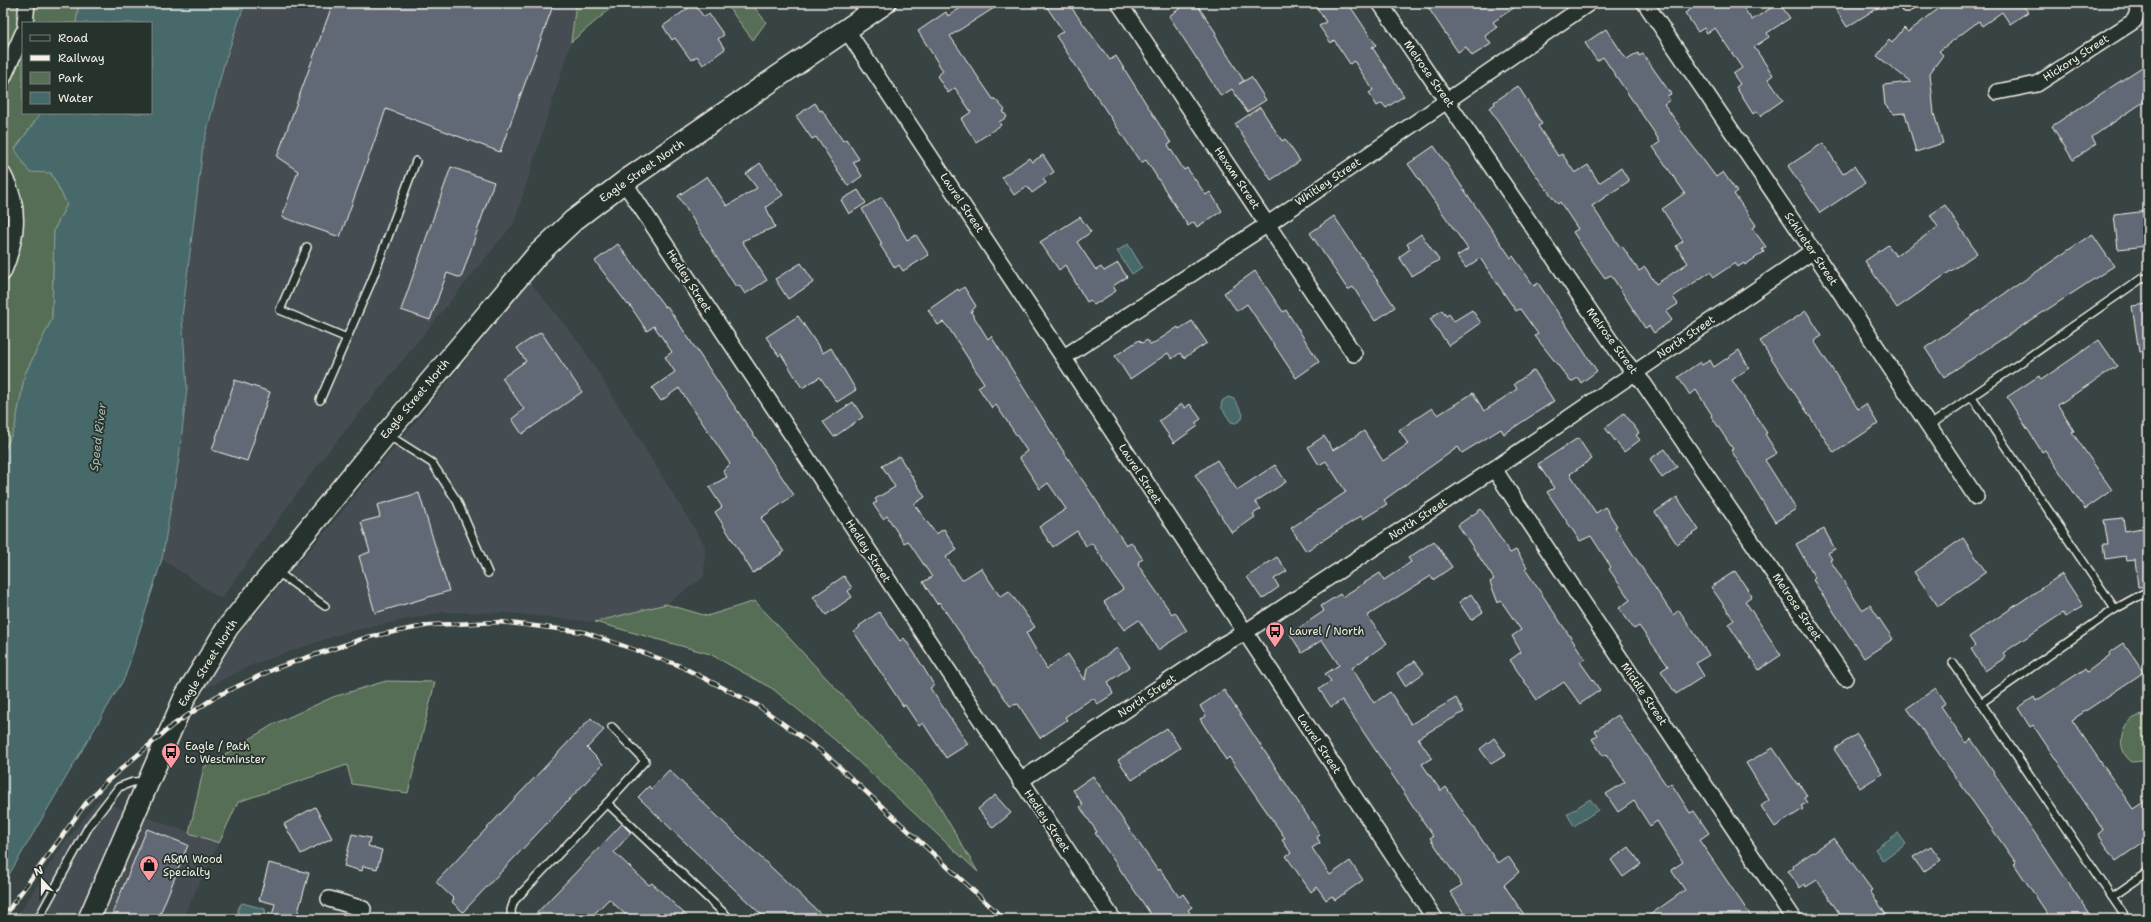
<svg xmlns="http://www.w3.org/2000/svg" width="2151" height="922" viewBox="0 0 2151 922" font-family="'Shantell Sans',sans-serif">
  <rect width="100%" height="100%" fill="#384343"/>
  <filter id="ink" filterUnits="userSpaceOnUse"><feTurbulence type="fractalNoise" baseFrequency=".025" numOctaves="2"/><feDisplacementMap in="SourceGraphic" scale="8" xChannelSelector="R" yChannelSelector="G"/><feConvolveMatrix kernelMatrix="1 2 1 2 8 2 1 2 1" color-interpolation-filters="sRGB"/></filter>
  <g filter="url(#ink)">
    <!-- built -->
    <g fill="#454e52">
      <path d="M245,3H576L571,42L514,223L319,463L221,599L162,559L179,458L187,388L182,317L203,146L224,64Z"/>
      <path d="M530,282L581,345L705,546L704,577L666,604L595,622L507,613L443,612L346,632L254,664L204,689L237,636L326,531Z"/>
      <path d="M98,800L219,843L182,919H16L57,853Z"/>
    </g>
    <!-- green -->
    <g fill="#566e54" stroke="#a5b09e">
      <path d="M3,3H79L76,23H23V113H41L15,149L51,173L67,204L54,230L52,319L25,374L15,427L3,454Z"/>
      <path d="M576,3H617L571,42Z"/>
      <path d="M725,3H751L766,22L753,40Z"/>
      <path d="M755,601L929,789L978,872L835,740L773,689L710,654L595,622L666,604L707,616Z"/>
      <path d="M386,681L435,682L408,793L352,784L347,765L238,802L219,843L189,833L204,767L274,724L333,697Z"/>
      <path d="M2143,715L2148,717V737L2146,742L2148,754L2143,761L2132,762C2114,750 2120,718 2143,715Z"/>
    </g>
    <!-- water -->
    <g fill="#46696b" stroke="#8c9f9d">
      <path d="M79,3H245L224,64L203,146L182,317L187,388L179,458L162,559L125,677L3,885V454L15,427L25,374L52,319L54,230L67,204L51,173L29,172L15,149L41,113H151V23H76Z"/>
      <path d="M1128,244L1142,267L1132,274L1117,251Z"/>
      <path d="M1228,397L1234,399L1243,414L1242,419L1236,423L1231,422L1221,407L1222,401Z"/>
      <path d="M1590,799L1598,810L1574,826L1567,814Z"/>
      <path d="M1898,833L1906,844L1883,861L1875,849Z"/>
      <path d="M242,903L265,909L266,916L264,919H249L238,916V908Z"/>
    </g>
    <!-- building -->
    <g fill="#626976" stroke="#f4f1e8">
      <path d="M333,3H554L500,152L386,109L340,237L282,217L298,171L277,157Z"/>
      <path d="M968,3H1002L950,36L993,99H995L1005,110L1003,111L1007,117L999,122L1001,125L976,142L961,119L971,112L955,88L948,93L937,76L943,71L918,31L946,12L948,16Z"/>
      <path d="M1044,3H1068L1110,60L1116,56L1171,143L1168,145L1184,170L1187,168L1206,195L1210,192L1222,211L1197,227L1194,222L1188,226L1146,160L1141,163L1056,36L1063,31Z"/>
      <path d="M1188,3H1196L1216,33L1215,35L1244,81L1239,84L1251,77L1266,100L1247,112L1232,89L1221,96L1169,16Z"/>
      <path d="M1314,3H1348L1376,45L1372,47L1404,96L1386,108L1382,103L1377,106L1369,93L1373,90L1354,61L1350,64L1334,40L1331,43L1319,26L1326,22Z"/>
      <path d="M1425,3H1521L1493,22L1497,27L1485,36L1491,44L1472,56L1466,47L1458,52Z"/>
      <path d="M1700,3H1740L1752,20L1779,3L1790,18L1767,33L1769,37L1754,47L1773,75L1768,79L1783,100L1760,116L1757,111L1753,114L1736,87L1740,84L1733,74L1742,68L1715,28L1707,33L1704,28L1698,32L1685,13Z"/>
      <path d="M1832,3H1885L1847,27Z"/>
      <path d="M1946,3H2021L2028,12L2010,24L2002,12L1982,26L1979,21L1939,51L1943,55L1930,73L1934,114L1943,143L1916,152L1905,113L1894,114L1885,105L1883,85L1911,82L1877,56L1889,40L1892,43L1904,28L1908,32Z"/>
      <path d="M694,4L704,17L709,14L724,35L718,39L725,49L703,65L697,56L691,60L675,38L672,40L663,26Z"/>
      <path d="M1606,29L1627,60L1638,53L1639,56L1643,54L1671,94L1667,96L1670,100L1664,104L1681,128L1680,129L1716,177L1723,172L1737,192L1734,194L1756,225L1752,228L1766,247L1762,249L1764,252L1745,265L1744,263L1738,267L1735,263L1714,277L1710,272L1673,297L1678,304L1666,312L1672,320L1654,333L1649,326L1645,328L1611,275L1605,278L1584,249L1573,232L1578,229L1560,202L1558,204L1540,181L1489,108L1495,104L1494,102L1518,86L1542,124L1538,126L1558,156L1562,154L1575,173L1588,165L1599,183L1621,168L1629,181L1592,206L1620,247L1622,246L1639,271L1645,267L1656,284L1688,263L1676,246L1683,241L1662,209L1685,193L1653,147L1660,142L1654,132L1603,57L1597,61L1585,43Z"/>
      <path d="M2148,63V99L2092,137L2096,144L2073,160L2052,126Z"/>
      <path d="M815,103L820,111L822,110L843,141L846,139L859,159L853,162L862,176L848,186L816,137L812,139L796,116Z"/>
      <path d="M1260,107L1282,141L1285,139L1300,161L1271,180L1235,124Z"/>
      <path d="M1823,143L1843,174L1854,166L1865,183L1820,213L1788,166Z"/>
      <path d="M1434,146L1511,258L1513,256L1534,286L1538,283L1597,371L1581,383L1578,378L1571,382L1535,336L1538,334L1520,309L1516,311L1480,258L1466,268L1457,256L1468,249L1408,164Z"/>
      <path d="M1043,155L1054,172L1043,179L1046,183L1032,193L1027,186L1014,195L1002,177L1029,158L1032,162Z"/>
      <path d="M760,163L783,195L766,207L775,227L742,241L767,280L745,294L739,285L736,287L678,196L707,176L727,206L757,188L746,174Z"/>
      <path d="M451,167L494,182L461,278L447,273L430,320L401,310Z"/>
      <path d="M858,190L866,203L849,214L841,200Z"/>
      <path d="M882,197L907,240L916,235L929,255L903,271L899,265L895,268L880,245L882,244L862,209Z"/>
      <path d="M1945,205L1977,253L1897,308L1865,261L1888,245L1896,256L1938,227L1930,215Z"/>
      <path d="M2148,211V246L2118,249L2114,215Z"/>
      <path d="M1334,216L1395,307L1375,321L1353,287L1348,290L1310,233Z"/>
      <path d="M1080,217L1091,232L1077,242L1096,270L1101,267L1104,271L1118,263L1127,277L1113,286L1116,291L1094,305L1090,300L1087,302L1065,265L1059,270L1040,242Z"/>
      <path d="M1421,234L1439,260L1412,276L1399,257L1410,249L1407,244Z"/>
      <path d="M2092,234L2114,266L1944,377L1925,348Z"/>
      <path d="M618,244L665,307L667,306L794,495L761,518L784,552L753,573L715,512L722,507L709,487L727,477L723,471L730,464L679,388L661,401L652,388L675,372L665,357L672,352L654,326L647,331L629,304L628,305L595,261Z"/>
      <path d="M801,263L814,282L788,299L775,279Z"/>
      <path d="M1255,271L1283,312L1286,310L1319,362L1296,378L1247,304L1237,311L1224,293Z"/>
      <path d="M964,287L976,306L971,312L988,339L991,336L1065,454L1126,545L1131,542L1143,559L1138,562L1139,564L1138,565L1172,614L1175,612L1187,631L1158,650L1139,620L1124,630L1104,602L1123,589L1092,543L1086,546L1077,531L1053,547L1039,527L1066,509L1048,483L1040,489L1019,457L1027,451L996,405L992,408L978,387L984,383L948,327L943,322L938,325L928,310L958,289L959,291Z"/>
      <path d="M2148,304V351L2139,352L2132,306Z"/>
      <path d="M1442,310L1446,316L1449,314L1454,321L1472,310L1481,323L1449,346L1430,319Z"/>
      <path d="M1806,311L1822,336L1814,341L1858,409L1866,404L1878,424L1834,453L1760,341Z"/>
      <path d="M798,316L823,353L831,348L856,390L837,402L820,377L802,388L781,354L779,356L766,337Z"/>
      <path d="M1192,321L1207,343L1184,358L1180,353L1172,359L1168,353L1130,379L1115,356L1139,340L1142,343L1147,340L1151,345L1178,327L1179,329Z"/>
      <path d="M541,332L582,392L522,434L512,419L524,409L502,378L526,361L517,348Z"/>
      <path d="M2099,340L2117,366L2058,405L2074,431L2072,432L2112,490L2085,509L2045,450L2042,452L2007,397L2039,376L2041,380Z"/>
      <path d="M1739,350L1749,368L1732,380L1767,433L1765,434L1777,453L1765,460L1796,509L1775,522L1731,450L1733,449L1711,416L1712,415L1696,390L1690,395L1678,377L1700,362L1702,365L1710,360L1714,367Z"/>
      <path d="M1534,370L1554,401L1504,434L1501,429L1462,453L1458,447L1384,500L1387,504L1363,519L1361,516L1306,551L1291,528L1346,492L1326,461L1319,465L1308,447L1324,436L1333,450L1364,431L1383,461L1408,444L1399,430L1432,408L1438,415L1473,393L1484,411L1517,389L1514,384Z"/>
      <path d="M235,380L270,392L247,461L212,450Z"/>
      <path d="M853,402L863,417L834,437L823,422Z"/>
      <path d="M1182,404L1185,408L1190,404L1201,419L1195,423L1198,426L1174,443L1159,421Z"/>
      <path d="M1624,413L1639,433L1636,435L1640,440L1624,452L1605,428Z"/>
      <path d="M1578,438L1592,459L1570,474L1596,513L1605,507L1617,526L1615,527L1673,615L1679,610L1709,655L1696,663L1704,676L1676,694L1661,671L1668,666L1639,626L1634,629L1619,608L1630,600L1609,569L1611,567L1591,536L1580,541L1547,492L1554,488L1538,464Z"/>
      <path d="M1665,449L1677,467L1662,478L1650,459Z"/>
      <path d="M899,456L925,497L914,504L936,534L944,529L957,550L946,557L962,580L981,568L999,595L1001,596L1009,591L1035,627L1026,633L1047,669L1068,654L1085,680L1087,668L1117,648L1130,667L1108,682L1113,694L1098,704L1094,699H1091L1065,717L1067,720L1040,738L1018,704L1010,706L939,602L937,604L923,582L932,577L908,541L904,543L887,516L883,519L873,504L877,502L875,499L895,487L882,466Z"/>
      <path d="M1217,460L1237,490L1275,465L1286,482L1255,502L1261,509L1253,514L1255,517L1232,533L1195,475Z"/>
      <path d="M419,493L449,591L375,613L359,556L370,552L361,522L380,517L377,505Z"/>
      <path d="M1677,497L1699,530L1677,544L1655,512Z"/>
      <path d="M1481,509L1510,553L1516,550L1527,567L1525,569L1585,659L1580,662L1600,690L1580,704L1564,682L1537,700L1510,660L1521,652L1512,636L1521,630L1501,601L1498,603L1490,582L1494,579L1458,525Z"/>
      <path d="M2123,518L2125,531L2148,527V586L2138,587L2135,560L2127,561L2126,556L2105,559L2103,544H2108L2104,520Z"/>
      <path d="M1824,529L1835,549L1828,553L1832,559L1830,560L1862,610L1870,605L1893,639L1864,658L1813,580L1815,578L1796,544Z"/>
      <path d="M1963,538L1986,572L1938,606L1914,572Z"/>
      <path d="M1434,541L1452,567L1433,580L1431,576L1367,616L1387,643L1352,668L1374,703L1390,692L1411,724L1456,698L1464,712L1418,738L1432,758L1422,764L1441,791L1446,787L1497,862H1500L1508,856L1519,872L1504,885L1527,919H1468L1450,892L1462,885L1430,838L1433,836L1342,700L1331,707L1319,689L1331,681L1325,674L1339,665L1322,640L1302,653L1290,634L1324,611L1321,606L1340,594L1342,597L1380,573L1384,580L1411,562L1408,558Z"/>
      <path d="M1277,557L1287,571L1274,579L1279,587L1262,599L1247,577Z"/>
      <path d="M1735,571L1752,596L1745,601L1781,655L1759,670L1728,624L1734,620L1711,587Z"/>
      <path d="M2062,574L2083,606L2066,617L2063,613L2003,653L2006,657L1985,671L1971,649L1975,646L1969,637Z"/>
      <path d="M844,576L852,588L848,591L852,597L826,615L813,597Z"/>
      <path d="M1471,594L1483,612L1471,620L1459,602Z"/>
      <path d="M879,612L900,641L904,638L915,654L934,685L930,688L968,744L946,758L923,723L919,726L905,705L903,706L854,632L860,627L859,626Z"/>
      <path d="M2124,643L2144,672L2072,720L2133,809L2148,799V839L2116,861L2098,834L2103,830L2033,725L2030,727L2018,708L2034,697L2036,701L2085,669L2087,672L2110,655L2109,653Z"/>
      <path d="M1415,661L1424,673L1405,686L1397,673Z"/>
      <path d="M1936,688L1946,703L1941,706L1966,743L1971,739L2093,919H2051L2014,864L2016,863L1907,708Z"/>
      <path d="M1224,690L1320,835L1317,837L1320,843L1312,848L1330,875L1350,861L1363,880L1335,900L1332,896L1326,900L1317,887L1311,892L1286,856L1291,853L1282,840L1285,838L1229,757L1226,760L1200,719L1206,716L1200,706Z"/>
      <path d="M1618,715L1667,786L1671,783L1690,813L1694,811L1709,833L1699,840L1753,919H1644L1685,890L1671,870L1683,862L1657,821L1650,826L1634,801L1618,812L1606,794L1625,782L1606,754L1603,756L1592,739L1598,735L1595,731Z"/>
      <path d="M591,718L604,730L587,748L603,764L463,912L452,902L454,899L436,882Z"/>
      <path d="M1167,728L1180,748L1132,780L1118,760Z"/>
      <path d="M1857,734L1882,774L1860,788L1834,749Z"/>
      <path d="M1494,738L1506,755L1491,764L1480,749Z"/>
      <path d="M1773,748L1797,784L1799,783L1807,796L1804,798L1807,803L1801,806L1803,809L1775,827L1761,806L1769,800L1746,763Z"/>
      <path d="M669,770L738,836L826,919H766L715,871L638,797L649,786L651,789Z"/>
      <path d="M1093,776L1158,871L1160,869L1179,897L1183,894L1192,907L1188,910L1194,919H1154L1095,833L1097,832L1080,807L1083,805L1073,790Z"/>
      <path d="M995,795L1011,813L993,828L978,809Z"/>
      <path d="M315,807L332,838L301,854L284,824Z"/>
      <path d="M622,824L631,833L614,852L649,885L652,883L690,919H630L609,899L589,919H531Z"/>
      <path d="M147,829L188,845L158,919H110Z"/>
      <path d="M352,834L370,838L368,846L382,850L377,869L363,866L362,871L344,866Z"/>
      <path d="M1834,838L1872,890L1870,891L1889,919H1843L1817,880L1806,887L1805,884L1800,888L1788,871L1793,868L1792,866Z"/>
      <path d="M1931,846L1941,860L1923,872L1913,857Z"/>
      <path d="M1629,847L1641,864L1623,877L1611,860Z"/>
      <path d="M269,863L309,873L296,919H271L275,904L259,900Z"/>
    </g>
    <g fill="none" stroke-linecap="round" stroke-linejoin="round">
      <!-- service casing -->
      <g stroke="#f4f1e8" stroke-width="10">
        <g id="service">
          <path d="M307,247L280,310L347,338"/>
          <path d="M1972,397L2115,609"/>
          <path d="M320,400L372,280L416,161"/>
          <path d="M1929,426L2141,279L2148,278"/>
          <path d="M388,435L432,463L457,501L488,573"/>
          <path d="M276,571L325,606"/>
          <path d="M1953,663L1981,703"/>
          <path d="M607,803L645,761L612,727"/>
          <path d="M2112,897L1981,703L2115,609L2148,591"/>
          <path d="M38,919L89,826L119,787L133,782L147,781"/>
          <path d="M512,919L511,910L514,901L607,803L730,919"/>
          <path d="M2127,919L2112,897L2148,872"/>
        </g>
      </g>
      <!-- minor casing -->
      <g stroke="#f4f1e8" stroke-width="18">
        <g id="minor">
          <path d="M1119,3L1354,354"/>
          <path d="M1380,3L1620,355L1644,384L1845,678"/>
          <path d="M1645,3L1813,251L1976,497"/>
          <path d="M1907,3V4"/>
          <path d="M25,23L27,3"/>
          <path d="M846,29L1435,919"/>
          <path d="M3,78L23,33"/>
          <path d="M1997,92L2037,84L2134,21L2142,3"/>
          <path d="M3,174C22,207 17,239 3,273"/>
          <path d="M624,182L1113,919"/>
          <path d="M1064,357L1268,224L1589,3"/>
          <path d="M1494,469L1794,919"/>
          <path d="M1020,781L1224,644L1244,633L1494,469L1813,251"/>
          <path d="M329,899L363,909L360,919"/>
        </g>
      </g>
      <!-- secondary casing -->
      <g stroke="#f4f1e8" stroke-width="24">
        <path id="secondary" d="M89,919L185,697L228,627L386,434L537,255L574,220L624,182L885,3"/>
      </g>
      <!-- service -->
      <use href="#service" stroke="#26332d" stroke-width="7"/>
      <!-- minor -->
      <use href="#minor" stroke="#26332d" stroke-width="15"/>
      <!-- secondary -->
      <use href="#secondary" stroke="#26332d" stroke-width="21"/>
      <!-- rail casing -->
      <g stroke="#f4f1e8" stroke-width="4.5">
        <path id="rail" d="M4,919L12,905L86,803L107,781L173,725L217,696L276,668L368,637L430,625L500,622L584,632L678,665L757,705L824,753L1004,919"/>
      </g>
      <!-- rail -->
      <use href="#rail" stroke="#26332d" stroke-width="3" stroke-dasharray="9" stroke-linecap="butt"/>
    </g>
  </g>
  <!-- icons -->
  <defs>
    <g id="bus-pin" transform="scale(1)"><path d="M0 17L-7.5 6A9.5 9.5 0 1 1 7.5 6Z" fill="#ff9aa2" stroke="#26332d"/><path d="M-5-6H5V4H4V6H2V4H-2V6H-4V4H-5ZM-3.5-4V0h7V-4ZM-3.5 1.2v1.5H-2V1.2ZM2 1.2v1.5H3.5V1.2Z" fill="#111"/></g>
    <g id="shop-pin" transform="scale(1)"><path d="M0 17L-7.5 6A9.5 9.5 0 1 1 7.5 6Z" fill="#ff9aa2" stroke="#26332d"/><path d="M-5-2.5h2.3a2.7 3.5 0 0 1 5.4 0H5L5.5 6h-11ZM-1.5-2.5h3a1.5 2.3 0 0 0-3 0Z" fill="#111"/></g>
  </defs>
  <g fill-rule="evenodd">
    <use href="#bus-pin" x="1275" y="631"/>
    <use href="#bus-pin" x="171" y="752"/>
    <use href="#shop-pin" x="149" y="865"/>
  </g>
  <g text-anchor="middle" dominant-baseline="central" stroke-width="3.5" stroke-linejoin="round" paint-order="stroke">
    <!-- street labels -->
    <g font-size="11" fill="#f4f1e8" stroke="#26332d">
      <text transform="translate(2076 58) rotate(-33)">Hickory Street</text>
      <text transform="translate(1429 74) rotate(55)">Melrose Street</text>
      <text transform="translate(642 171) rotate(-35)">Eagle Street North</text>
      <text transform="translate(1237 178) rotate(56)">Hexam Street</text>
      <text transform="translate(1328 182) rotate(-34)">Whitley Street</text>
      <text transform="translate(962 203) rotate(56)">Laurel Street</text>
      <text transform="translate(1811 249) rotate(56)">Schlueter Street</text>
      <text transform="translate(689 281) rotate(57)">Hedley Street</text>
      <text transform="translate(1686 337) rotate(-34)">North Street</text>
      <text transform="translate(1612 341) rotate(54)">Melrose Street</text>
      <text transform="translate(415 399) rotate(-50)">Eagle Street North</text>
      <text transform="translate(1140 474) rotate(57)">Laurel Street</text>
      <text transform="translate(1418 519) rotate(-33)">North Street</text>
      <text transform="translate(868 551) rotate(57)">Hedley Street</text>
      <text transform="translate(1797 607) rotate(56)">Melrose Street</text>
      <text transform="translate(208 663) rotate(-58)">Eagle Street North</text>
      <text transform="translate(1644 694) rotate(56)">Middle Street</text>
      <text transform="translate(1147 696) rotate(-34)">North Street</text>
      <text transform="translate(1319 744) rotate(56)">Laurel Street</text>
      <text transform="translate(1047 821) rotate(56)">Hedley Street</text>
    </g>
    <!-- poi labels -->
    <g font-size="11" fill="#f4f1e8" stroke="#26332d" text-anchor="start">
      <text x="1289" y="631">Laurel / North</text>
      <text x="185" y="746">Eagle / Path<tspan x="185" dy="13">to Westminster</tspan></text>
      <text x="163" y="859">A&amp;M Wood<tspan x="163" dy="13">Specialty</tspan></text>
    </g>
    <!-- water labels -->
    <g font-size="12" font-style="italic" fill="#aebbb6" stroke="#26332d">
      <text transform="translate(98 437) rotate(-83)">Speed River</text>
    </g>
  </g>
  <!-- margin -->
  <rect width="2151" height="922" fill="none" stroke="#26332d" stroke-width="16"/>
  <rect x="8" y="8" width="2135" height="906" fill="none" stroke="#f4f1e8" stroke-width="1.5" filter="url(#ink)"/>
  <!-- legend -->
  <rect x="22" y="22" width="130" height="92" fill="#26332d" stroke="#787f78"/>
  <rect x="30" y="35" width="20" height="6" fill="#26332d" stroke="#787f78"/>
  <text x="58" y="42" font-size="12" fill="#f4f1e8">Road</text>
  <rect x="30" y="55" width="20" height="6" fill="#f4f1e8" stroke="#787f78"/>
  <text x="58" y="62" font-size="12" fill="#f4f1e8">Railway</text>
  <rect x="30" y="72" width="20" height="12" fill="#566e54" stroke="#787f78"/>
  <text x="58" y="82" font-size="12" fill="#f4f1e8">Park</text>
  <rect x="30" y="92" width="20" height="12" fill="#46696b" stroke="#787f78"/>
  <text x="58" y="102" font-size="12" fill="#f4f1e8">Water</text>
  <!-- north arrow -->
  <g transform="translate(42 880) rotate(339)" stroke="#26332d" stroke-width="3" paint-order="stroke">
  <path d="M0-3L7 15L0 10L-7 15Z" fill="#f4f1e8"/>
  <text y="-6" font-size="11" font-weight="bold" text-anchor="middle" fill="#f4f1e8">N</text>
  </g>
</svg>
